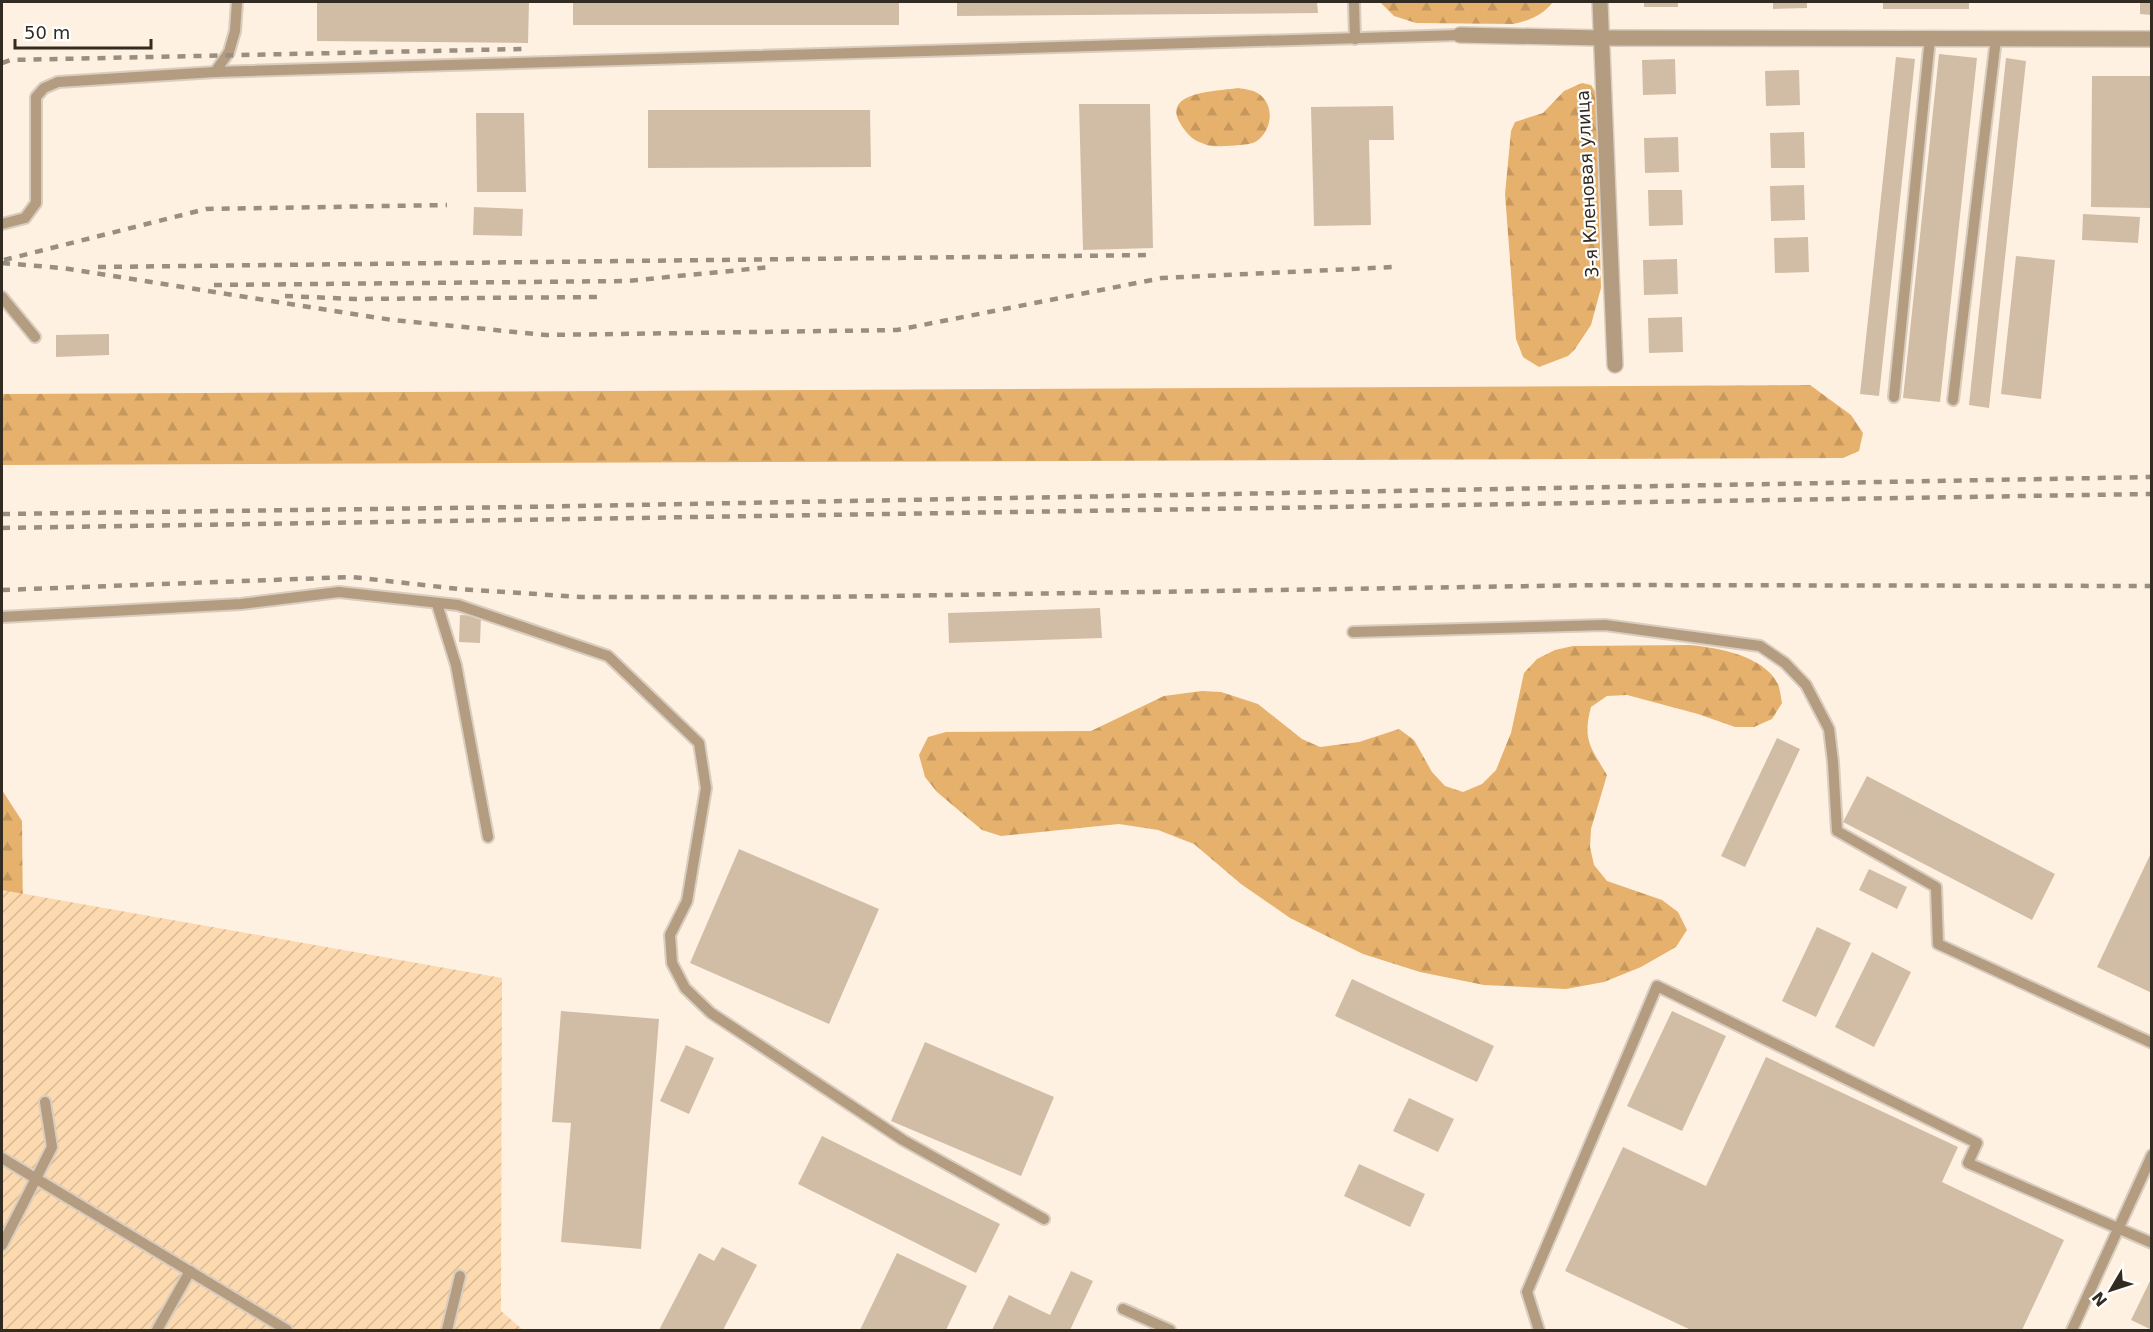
<svg xmlns="http://www.w3.org/2000/svg" width="2153" height="1332" viewBox="0 0 2153 1332" font-family="'DejaVu Sans',sans-serif">
  <defs>
    <pattern id="forest-firs" width="22" height="20" patternUnits="userSpaceOnUse" patternTransform="scale(1.5)"><rect width="22" height="20" fill="#e6b16c"/><path d="M5 1l3.5 6h-7zM16 11l3.5 6h-7z" fill="#c6985d"/></pattern>
    <pattern id="garden-furrows" width="10" height="10" patternUnits="userSpaceOnUse" patternTransform="scale(1.5)"><rect width="10" height="10" fill="#fcd9ae"/><path d="M-1 1l2-2M0 10L10 0M9 11l2-2" fill="none" stroke="#d8ba95"/></pattern>
  </defs>
  <rect width="100%" height="100%" fill="#fef1e2"/>
  <!-- forest -->
  <g fill="url(#forest-firs)">
    <path d="M1380,2H1553C1544,14 1529,21 1513,24L1416,23L1394,16Z"/>
    <path d="M1582,83L1591,85L1596,93L1601,288L1591,325L1575,349L1568,356L1539,367L1523,357L1516,339L1505,194L1511,131L1515,122L1543,113L1564,91Z"/>
    <path d="M1238,88C1244,89 1254,90 1259,94C1276,106 1272,134 1253,143C1247,145 1218,147 1212,146C1208,146 1203,143 1199,142C1191,139 1184,130 1180,123C1161,91 1220,91 1238,88Z"/>
    <path d="M1810,385L1851,415L1863,433L1859,451L1843,458L2,465V394Z"/>
    <path d="M1690,645C1718,648 1763,655 1778,684C1780,689 1781,697 1782,703L1772,719L1754,727H1735L1698,714L1627,695L1607,696L1591,707C1582,740 1591,748 1607,775L1591,829L1590,847L1594,865L1607,881L1662,900L1678,912L1687,930L1676,947L1641,967L1604,982L1566,989L1484,985L1420,972L1363,954L1290,918L1241,884L1194,844L1158,830L1119,824L1001,836L982,830L937,792L925,777L919,755L928,737L946,732L1091,731L1164,696L1202,691L1221,692L1258,704L1302,739L1320,747L1359,742L1399,729L1414,740L1432,772L1445,786L1463,792L1482,784L1496,770L1511,733L1524,673L1537,659L1555,650L1573,646Z"/>
    <path d="M2,790L22,821L23,925L2,1069Z"/>
  </g>
  <!-- garden -->
  <path fill="url(#garden-furrows)" d="M2,890L502,978L501,1311L523,1330H2Z"/>
  <!-- building -->
  <g fill="#d1bda5">
    <path d="M317,2H529L528,43L317,41Z"/>
    <rect x="573" y="2" width="326" height="23"/>
    <path d="M957,2H1317L1318,13L957,16Z"/>
    <rect x="1644" y="2" width="34" height="5"/>
    <path d="M1773,2H1807V8L1773,9Z"/>
    <rect x="1883" y="2" width="86" height="7"/>
    <path d="M2140,2H2152V15L2140,14Z"/>
    <path d="M1939,54L1977,58L1940,402L1903,398Z"/>
    <path d="M1896,57L1915,59L1879,396L1860,394Z"/>
    <path d="M2006,58L2026,61L1989,408L1969,405Z"/>
    <path d="M1675,59L1676,94L1643,95L1642,60Z"/>
    <path d="M1799,70L1800,105L1766,106L1765,71Z"/>
    <path d="M2092,76H2152V208L2091,207Z"/>
    <path d="M1079,104H1150L1153,248L1083,250Z"/>
    <path d="M1393,106L1394,140H1369L1371,225L1314,226L1311,107Z"/>
    <path d="M648,110H870L871,167L648,168Z"/>
    <path d="M476,113H524L526,192H477Z"/>
    <path d="M1804,132L1805,168H1771L1770,133Z"/>
    <path d="M1678,137L1679,172L1645,173L1644,138Z"/>
    <path d="M1804,185L1805,220L1771,221L1770,186Z"/>
    <path d="M1648,190H1682L1683,225L1649,226Z"/>
    <path d="M474,207L523,209L522,236L473,235Z"/>
    <path d="M2083,214L2140,217L2138,243L2082,240Z"/>
    <path d="M1808,237L1809,272L1775,273L1774,238Z"/>
    <path d="M2016,256L2055,260L2041,399L2001,394Z"/>
    <path d="M1677,259L1678,294L1644,295L1643,260Z"/>
    <path d="M1682,317L1683,352L1649,353L1648,318Z"/>
    <path d="M109,334V355L56,357V335Z"/>
    <path d="M1100,608L1102,638L949,643L948,613Z"/>
    <path d="M460,615L481,616L480,643L459,642Z"/>
    <path d="M1777,738L1800,749L1745,867L1721,856Z"/>
    <path d="M1867,776L2055,874L2032,920L1843,822Z"/>
    <path d="M739,849L879,909L829,1024L690,963Z"/>
    <path d="M2152,851V993L2097,967Z"/>
    <path d="M1869,869L1907,887L1897,909L1859,890Z"/>
    <path d="M1817,927L1851,943L1816,1017L1782,1001Z"/>
    <path d="M1872,952L1911,972L1874,1047L1835,1027Z"/>
    <path d="M1352,979L1494,1046L1477,1082L1335,1016Z"/>
    <path d="M561,1011L659,1019L641,1249L561,1242L571,1123L552,1122Z"/>
    <path d="M1672,1011L1726,1036L1682,1131L1627,1106Z"/>
    <path d="M925,1042L1054,1097L1021,1176L891,1121Z"/>
    <path d="M686,1045L714,1058L689,1114L660,1101Z"/>
    <path d="M1766,1057L1958,1147L1942,1182L2064,1240L2022,1330H1691L1565,1271L1623,1147L1706,1186Z"/>
    <path d="M1409,1098L1454,1119L1438,1152L1393,1131Z"/>
    <path d="M822,1136L1000,1224L976,1273L798,1184Z"/>
    <path d="M1359,1164L1425,1194L1410,1227L1344,1196Z"/>
    <path d="M722,1247L757,1265L723,1330H659L699,1253L714,1261Z"/>
    <path d="M897,1253L967,1286L946,1330H860Z"/>
    <path d="M1071,1271L1093,1281L1070,1330H992L1009,1295L1050,1315Z"/>
    <path d="M2152,1277V1330L2131,1320Z"/>
  </g>
  <g fill="none" stroke-linecap="round" stroke-linejoin="round">
    <!-- lane casing -->
    <g stroke="#d9cdbf" stroke-width="14">
      <g id="lane">
        <path d="M1354,2L1355,39"/>
        <path d="M215,72L229,52L235,31L237,2"/>
        <path d="M2,224L25,218L36,203V97L44,88L58,82L215,72L1460,35"/>
        <path d="M2,297L35,337"/>
        <path d="M1894,397L1930,38"/>
        <path d="M1953,400L1996,39"/>
        <path d="M437,604L456,665L488,837"/>
        <path d="M2,617L241,604L339,592L458,605L608,656L699,743L706,788L687,901L670,935L672,963L685,988L711,1013L903,1140L1044,1219"/>
        <path d="M1353,632L1605,625L1760,646L1785,663L1806,685L1829,729L1833,762L1837,831L1936,887L1938,944L2152,1043"/>
        <path d="M2,1158L287,1330"/>
        <path d="M2,1245L52,1147L45,1102"/>
        <path d="M1123,1309L1170,1330"/>
        <path d="M157,1330L190,1271"/>
        <path d="M447,1330L460,1276"/>
        <path d="M1539,1330L1527,1292L1657,986L1977,1143L1968,1163L2152,1243"/>
        <path d="M2072,1330L2152,1155"/>
      </g>
    </g>
    <!-- street casing -->
    <g stroke="#d9cdbf" stroke-width="18">
      <g id="street">
        <path d="M1600,2L1615,365"/>
        <path d="M1460,35L1600,38L2152,39"/>
      </g>
    </g>
    <!-- lane -->
    <use href="#lane" stroke="#b39c80" stroke-width="10"/>
    <!-- street -->
    <use href="#street" stroke="#b39c80" stroke-width="15"/>
    <!-- rail -->
    <g stroke="#988e81" stroke-width="4.5" stroke-dasharray="8 8" stroke-linecap="butt">
      <path d="M2,63L11,60L522,49"/>
      <path d="M4,260L206,209L447,205"/>
      <path d="M2,263L62,268L392,320L546,335L897,330L1162,278L1394,267"/>
      <path d="M98,267L1154,255"/>
      <path d="M214,285L627,281L771,267"/>
      <path d="M285,296L355,299L599,297"/>
      <path d="M2,514L522,507L2152,477"/>
      <path d="M2,528L2152,494"/>
      <path d="M2,590L352,577L459,589L581,597H819L1601,585L2152,586"/>
    </g>
  </g>
  <g text-anchor="middle" dominant-baseline="central" stroke-width="4.5" stroke-linejoin="round" paint-order="stroke">
    <!-- street labels -->
    <g font-size="18" fill="#322b21" stroke="#fff">
      <text transform="translate(1587 184) rotate(-93)">3-я Кленовая улица</text>
    </g>
  </g>
  <!-- border -->
  <rect width="2153" height="1332" fill="none" stroke="#322b21" stroke-width="6"/>
  <!-- north arrow -->
  <g transform="translate(2111 1290) rotate(231)" stroke="#ffffff" stroke-width="4.5" paint-order="stroke">
  <path d="M0-4.5L10 22L0 15L-10 22Z" fill="#322b21"/>
  <text y="-9" font-size="16" font-weight="bold" text-anchor="middle" fill="#322b21">N</text>
  </g>
  <!-- scale -->
  <path d="M15 39v9h136v-9" fill="none" stroke="#322b21" stroke-width="3"/>
  <text x="24" y="39" font-size="18" fill="#322b21" stroke="#ffffff" stroke-width="4.5" paint-order="stroke">50 m</text>
</svg>
